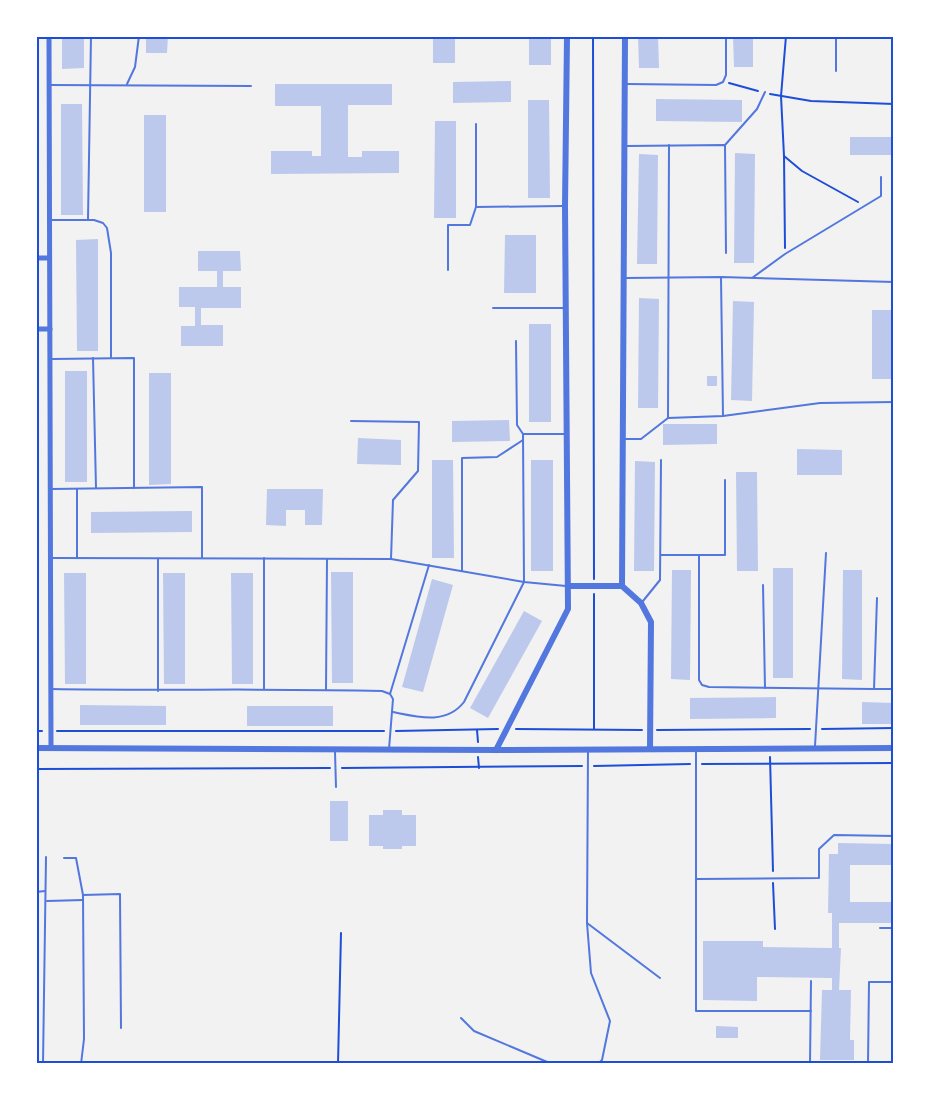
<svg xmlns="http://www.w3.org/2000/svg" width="930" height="1100" viewBox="0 0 930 1100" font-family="Mulish,sans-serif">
  <rect width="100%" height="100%" fill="#f2f2f2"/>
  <!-- building -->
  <g fill="#bdc9ec">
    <path d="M62,36H84V68L62,69Z"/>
    <path d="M146,36H168L167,53H146Z"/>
    <rect x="433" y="36" width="22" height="27"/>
    <rect x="529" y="36" width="22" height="29"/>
    <path d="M638,36H658L659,68H639Z"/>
    <path d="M733,36H753V67H734Z"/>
    <path d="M511,81V102L453,103V82Z"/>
    <path d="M275,84H392V105H348V157H362V151H399V173L271,174V151H312V156H321V106H275Z"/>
    <path d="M656,99L742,100V122L656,121Z"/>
    <path d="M528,100H549L550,198H528Z"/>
    <path d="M61,104H82L83,215H61Z"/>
    <rect x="144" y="115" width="22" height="97"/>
    <path d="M435,121H456V218H434Z"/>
    <rect x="850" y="137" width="44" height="18"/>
    <path d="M735,153L755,154L754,263H734Z"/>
    <path d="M639,154L658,155L657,264H637Z"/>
    <path d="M505,235H536V293H504Z"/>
    <path d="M98,239V351H77L76,240Z"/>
    <path d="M198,251H240L241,271H223V287H241V308H201V325H223V346H181V326H195V307H179V287H217V271H198Z"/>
    <path d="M639,298L659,299L658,408H638Z"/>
    <path d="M733,301L754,302L752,401L731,400Z"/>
    <rect x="872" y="310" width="22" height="69"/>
    <rect x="529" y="324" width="22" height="98"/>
    <rect x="65" y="371" width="22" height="111"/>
    <path d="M149,373H171V484L149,485Z"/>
    <rect x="707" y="376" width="10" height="10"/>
    <path d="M509,420L510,441L452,442V421Z"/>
    <path d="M663,424H717V444L663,445Z"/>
    <path d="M358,438L401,440V465L357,464Z"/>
    <path d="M797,449L842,450V475H797Z"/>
    <path d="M432,460H453L454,558H432Z"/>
    <rect x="531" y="460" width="22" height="111"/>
    <path d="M635,461L655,462L654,571H634Z"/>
    <path d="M736,472H757L758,571H737Z"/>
    <path d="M267,489H323L322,525H305V510H286V526L266,525Z"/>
    <path d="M192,511V532L91,533V512Z"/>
    <rect x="773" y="568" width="20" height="110"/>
    <path d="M672,570H691L690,680L671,679Z"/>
    <path d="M843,570H862V680L842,679Z"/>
    <path d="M331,572H353V683H332Z"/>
    <path d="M64,573H86V684H65Z"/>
    <path d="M163,573H185V684H164Z"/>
    <path d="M231,573H253V684H232Z"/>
    <path d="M432,579L453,585L423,692L402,687Z"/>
    <path d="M524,611L542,621L488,718L470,708Z"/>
    <path d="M776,697V718L690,719V698Z"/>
    <path d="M862,702L894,703V724H862Z"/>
    <path d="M80,705L166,706V725H80Z"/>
    <rect x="247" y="706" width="86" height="20"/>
    <rect x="330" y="801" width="18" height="40"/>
    <path d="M383,810H402V815H416V846H402V849H383V846H369V815H383Z"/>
    <path d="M838,843L894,844V865H850V902H894V923H839V948H841L839,990H851L850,1040H854V1060H820L822,990H832V978L757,977V1001L703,1000V941H763V947L832,948V913H828L829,854H838Z"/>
    <path d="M716,1026L738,1027V1038H716Z"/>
  </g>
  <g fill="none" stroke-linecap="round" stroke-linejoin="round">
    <!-- path -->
    <g stroke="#1d4ed8" stroke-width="2">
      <path d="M593,36L594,579"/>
      <path d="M729,83L758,91"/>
      <path d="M770,94L811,101L894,104"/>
      <path d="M784,156L802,171L858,202"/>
      <path d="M785,248L784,156L781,96L786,36"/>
      <path d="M594,594V729"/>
      <path d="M516,729L642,730"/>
      <path d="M822,729L894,728"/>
      <path d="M477,730L478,742"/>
      <path d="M657,730L810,729"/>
      <path d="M36,731H42"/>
      <path d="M57,731H384"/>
      <path d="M396,731L498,729"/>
      <path d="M478,757L479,768"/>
      <path d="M770,757L773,871"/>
      <path d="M702,764L894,763"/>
      <path d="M594,766L690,764"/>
      <path d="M342,768L582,766"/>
      <path d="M36,769L330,768"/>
      <path d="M773,883L775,929"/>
      <path d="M338,1064L341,933"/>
    </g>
    <!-- service -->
    <g stroke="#5277de" stroke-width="2">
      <path d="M836,71V36"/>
      <path d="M127,84L135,67L139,36"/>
      <path d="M627,84L716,85L723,82L726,75V36"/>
      <path d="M49,85L251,86"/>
      <path d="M476,124V207L562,206"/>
      <path d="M725,145L757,109L765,92"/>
      <path d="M627,146L725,145L726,253"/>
      <path d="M88,219L91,36"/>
      <path d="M50,220H94L103,223L107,228L111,253V357"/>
      <path d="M448,270V225H470L476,207"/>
      <path d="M626,278L721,277L894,282"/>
      <path d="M752,278L785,254L881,196V177"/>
      <path d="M493,308H565"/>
      <path d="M93,358L96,488"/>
      <path d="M52,359L134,358V488"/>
      <path d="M723,416L820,403L894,402"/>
      <path d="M668,418L669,145"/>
      <path d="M351,421L419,422L418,471L393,500L391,559"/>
      <path d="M523,434H564"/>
      <path d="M623,439H641L668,418L723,416L721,278"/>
      <path d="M51,489L202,487V558"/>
      <path d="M661,555H725V480"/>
      <path d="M699,555V680L702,685L709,687L874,689"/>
      <path d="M52,558L391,559L524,582L566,586"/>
      <path d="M77,558V489"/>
      <path d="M158,559V691"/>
      <path d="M462,571V458L497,457L523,440"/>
      <path d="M763,585L765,688"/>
      <path d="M877,598L874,689H894"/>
      <path d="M643,601L660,580L661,460"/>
      <path d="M51,689C161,691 272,688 382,691L390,694L393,699L389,749"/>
      <path d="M264,689V558"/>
      <path d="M326,690L327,559"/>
      <path d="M390,694L429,565"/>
      <path d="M393,712C418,717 446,725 464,702L524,582L523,434L517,425L516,341"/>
      <path d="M815,746L826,553"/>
      <path d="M588,750L587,923L660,978"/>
      <path d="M335,752L336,787"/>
      <path d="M696,752V1011H811"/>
      <path d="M64,858H76L83,895L84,1039L81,1064"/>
      <path d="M697,879L819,878V849L834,835L894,836"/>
      <path d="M36,892L45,891"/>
      <path d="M83,895L120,894L121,1028"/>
      <path d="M47,901L83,900"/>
      <path d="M587,923L591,973L610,1021L602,1060L598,1064"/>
      <path d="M880,928H894"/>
      <path d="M461,1018L474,1031L552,1064"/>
      <path d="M43,1064L46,857"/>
      <path d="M810,1064L811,981"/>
      <path d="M868,1064L869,982H894"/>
    </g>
    <!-- minor -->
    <g stroke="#5277de" stroke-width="5">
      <path d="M49,36L51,748"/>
      <path d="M36,258H49"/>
      <path d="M36,329H50"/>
    </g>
    <!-- tertiary -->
    <g stroke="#5277de" stroke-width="6">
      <path d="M625,36L622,586L641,603L651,622L650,749"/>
      <path d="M569,586H622"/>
      <path d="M36,748L496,750L894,748"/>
      <path d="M496,750L568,609L565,206L567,36"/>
    </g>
  </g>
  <!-- border -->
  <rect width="930" height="1100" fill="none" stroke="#ffffff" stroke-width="75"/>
  <rect x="38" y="38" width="854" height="1024" fill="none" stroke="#1d4ed8" stroke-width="2"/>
</svg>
